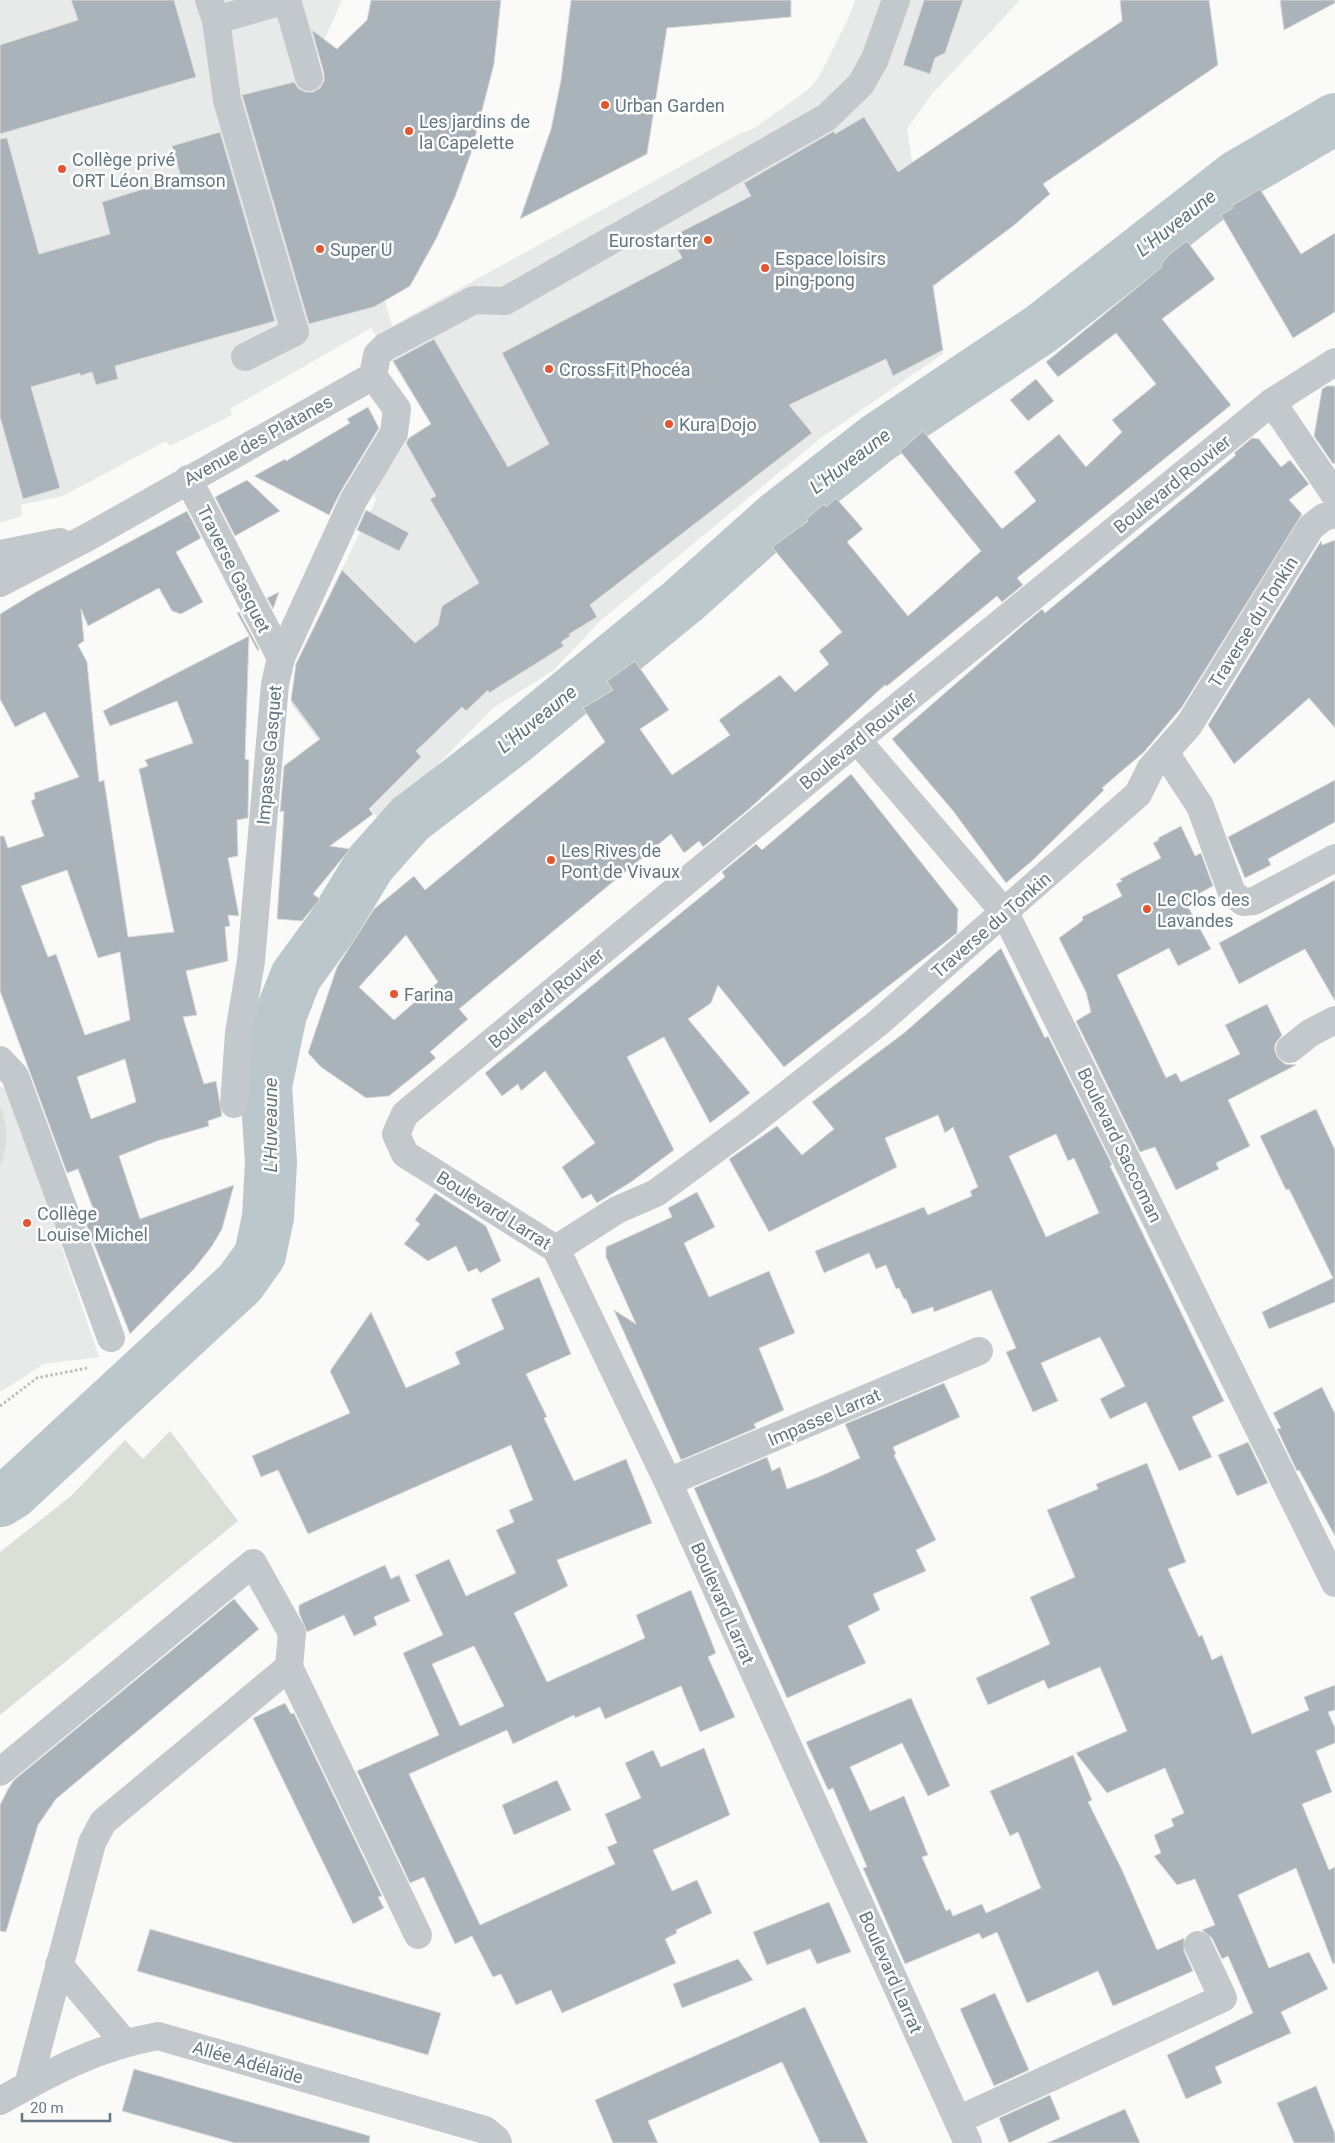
<svg xmlns="http://www.w3.org/2000/svg" width="1335" height="2143" viewBox="0 0 1335 2143" font-family="Roboto,sans-serif">
  <rect width="100%" height="100%" fill="#fafaf8"/>
  <!-- built -->
  <g fill="#e8e9e9">
    <path d="M0,0H342L317,56L392,326L741,133L753,129L809,89L820,75L849,17L855,0H1020L931,95L907,129L943,354L822,437L599,622L554,670L493,708L381,823L291,704L296,663L376,500L373,493L406,442L405,440L431,424L371,328L230,409L232,415L170,446L166,441L63,496L21,505L22,516L0,523Z"/>
    <path d="M0,1086L8,1090L99,1357L44,1364L0,1392Z"/>
  </g>
  <!-- green -->
  <g fill="#dadfd7">
    <path d="M0,1105C8,1127 9,1144 0,1166Z"/>
    <path d="M170,1431L238,1521L0,1715V1552L71,1496L125,1440L143,1459Z"/>
  </g>
  <g fill="none" stroke-linecap="round" stroke-linejoin="round">
    <!-- river -->
    <path stroke="#bbc7cb" stroke-width="52" d="M0,1501L13,1493L240,1283L260,1255L268,1217L271,1162L266,1086L281,1014L296,976L331,928L370,864L410,819L512,741L683,601L777,517L878,438L1041,329L1237,176L1335,119"/>
  </g>
  <!-- building -->
  <g fill="#aab3b9" stroke="#dcdcda" fill-rule="evenodd">
    <path d="M71,0H174L196,77L0,134V45L78,20Z"/>
    <path d="M371,0H501L494,64L471,153L455,197L436,239L410,286L374,307L309,324L242,95L294,82L299,89L306,92H313L320,88L324,81V74L312,30L337,49L367,20Z"/>
    <path d="M571,0H791V17L667,28L647,154L520,219L551,129L561,80Z"/>
    <path d="M924,0H963L945,53L935,58L930,74L903,65Z"/>
    <path d="M1120,0H1209L1218,65L1043,184L1050,194L1013,226L933,286L943,350L893,376L886,359L789,405L812,433L590,605L597,617L569,634L570,636L561,642L564,646L489,693L488,690L466,711L462,707L416,751L421,757L369,809L373,814L330,846L350,849L313,894L320,899L302,921L277,919L284,811L280,812L284,766L320,739L291,700L296,664L342,570L415,643L438,625L442,606L479,583L430,499L436,496L406,443L409,438L431,424L393,361L434,339L508,467L549,444L502,353L682,258L671,237L751,196L744,183L834,131L835,134L864,117L898,172L1122,21Z"/>
    <path d="M1280,0H1335V3L1284,30Z"/>
    <path d="M220,132L275,321L115,366L118,379L96,385L92,372L80,376V373L31,387L60,488L23,499L0,417V139L7,138L39,254L110,234L102,202L181,177L172,146Z"/>
    <path d="M1260,189L1301,254L1335,233V312L1293,338L1221,215L1233,208L1231,206Z"/>
    <path d="M1187,241L1215,279L1162,319L1231,405L1017,578L1023,585L1002,602L997,596L887,686L885,685L749,809L703,847L699,841L684,853L671,834L459,1009L468,1019L430,1052L436,1058L389,1096L366,1098L321,1067L308,1053L337,967L374,909L414,876L425,890L605,742L583,708L613,690L607,681L635,661L669,710L640,729L672,775L730,735L719,720L780,675L795,692L829,664L819,651L842,632L772,547L808,521L806,519L824,504L826,507L836,498L863,529L847,542L908,616L981,551L900,451L923,431L1002,529L1036,501L1014,472L1059,434L1086,467L1122,432L1112,420L1156,384L1116,333L1058,377L1046,362L1162,267L1161,264L1171,253ZM406,935L438,982L394,1020L359,987Z"/>
    <path d="M1036,379L1054,401L1028,421L1010,400Z"/>
    <path d="M1327,386H1335V463L1333,464L1314,436L1322,389Z"/>
    <path d="M368,407L379,428L341,491L329,515L254,476L285,459L286,461L350,423L347,419Z"/>
    <path d="M1252,438L1259,439L1281,467L1290,460L1309,484L1289,500L1302,514L1182,707L1144,752L1102,788L1104,790L1033,860L1006,883L954,812L892,739L1022,626L1042,609L1045,613L1236,455L1234,453Z"/>
    <path d="M247,480L280,511L235,536L215,497Z"/>
    <path d="M366,510L409,533L399,551L357,530Z"/>
    <path d="M187,511L201,538L176,552L203,602L181,614L172,611L159,588L88,626L81,609L84,641L78,645L87,662L99,782L104,780L128,937L174,932L139,769L148,766L145,760L193,743L177,701L110,726L103,711L249,636L245,759L249,760L248,818L237,820L238,856L228,858L239,916L228,915L230,926L225,927L228,961L186,971L197,1015L183,1017L204,1084L216,1081L222,1116L208,1121L209,1126L157,1141L119,1156L140,1219L234,1185L222,1229L212,1246L194,1269L130,1334L86,1224L97,1219L78,1169L67,1173L0,991V836H4L8,848L44,836L31,801L35,799L34,793L79,777L45,712L15,727L0,699V614L36,592ZM67,870L98,958L120,952L130,1020L85,1035L56,954L48,957L21,886ZM125,1059L136,1102L91,1119L77,1077Z"/>
    <path d="M1335,540V728L1309,698L1234,764L1208,725L1321,541L1322,545Z"/>
    <path d="M279,592L273,609L267,598Z"/>
    <path d="M239,612L259,649L258,651L237,613Z"/>
    <path d="M851,774L958,909L957,933L784,1067L718,985L711,1003L688,1019L750,1093L710,1123L664,1037L627,1057L674,1150L631,1182L597,1203L591,1194L582,1199L562,1167L595,1143L545,1071L521,1091L518,1084L502,1096L485,1073L725,877L722,872L756,844L762,850Z"/>
    <path d="M1335,780V822L1268,859L1271,865L1245,878L1228,837Z"/>
    <path d="M1181,826L1195,856L1201,853L1213,886L1185,901L1211,949L1178,966L1169,948L1117,975L1143,1029L1166,1078L1176,1073L1181,1082L1240,1054L1225,1025L1267,1004L1282,1035L1275,1044V1051L1278,1058L1285,1064L1296,1065L1228,1100L1250,1146L1216,1163L1219,1169L1176,1190L1155,1147L1140,1152L1076,1021L1091,1012L1086,992L1059,938L1078,924L1083,920L1082,917L1122,896L1116,884L1122,881L1120,879L1161,858L1153,843L1159,840L1158,838Z"/>
    <path d="M1335,880V1001L1305,949L1239,984L1219,943Z"/>
    <path d="M1001,948L1045,1038L1048,1036L1112,1165L1110,1166L1224,1401L1192,1417L1212,1457L1179,1471L1146,1402L1110,1419L1100,1399L1125,1386L1100,1337L1041,1363L1058,1401L1033,1412L1006,1352L1016,1348L991,1290L934,1312L933,1307L912,1314L906,1299H904L899,1288L896,1289L886,1265L876,1269L869,1253L824,1273L815,1251L924,1207L928,1215L972,1196L970,1191L978,1187L953,1127L945,1133L938,1115L885,1138L897,1167L769,1232L729,1159L777,1126L802,1155L834,1129L812,1102L904,1033ZM1056,1134L1068,1161L1074,1158L1099,1213L1046,1237L1009,1156Z"/>
    <path d="M1316,1109L1335,1150V1302L1269,1329L1262,1312L1333,1278L1289,1189L1286,1190L1260,1136Z"/>
    <path d="M697,1192L715,1227L684,1243L709,1297L769,1271L795,1333L759,1348L784,1410L754,1424L756,1428L681,1460L614,1310L636,1324L606,1257V1247L672,1217L668,1208Z"/>
    <path d="M435,1193L486,1226L501,1261L480,1273L477,1268L468,1272L456,1246L428,1261L404,1244L420,1224L415,1220Z"/>
    <path d="M539,1277L571,1354L526,1374L547,1417L544,1418L574,1481L626,1459L652,1523L557,1560L568,1586L514,1613L547,1682L645,1638L636,1615L691,1590L716,1653L708,1657L735,1717L700,1732L681,1686L605,1719L600,1707L575,1718L574,1715L513,1744L507,1730L409,1774L480,1925L615,1864L607,1847L617,1843L605,1814L641,1798L625,1763L653,1750L661,1767L704,1748L730,1815L653,1850L672,1891L697,1880L712,1913L676,1930L677,1933L665,1939L676,1963L562,2013L551,1990L516,2005L501,1974L493,1977L472,1936L455,1944L424,1877L410,1883L357,1771L439,1735L403,1653L443,1635L415,1575L449,1559L466,1596L516,1573L496,1530L514,1522L509,1510L533,1500L511,1445L308,1534L278,1470L261,1477L252,1456L350,1413L330,1371L371,1312L406,1388L460,1364L455,1352L504,1329L491,1299ZM474,1646L504,1706L460,1726L432,1664Z"/>
    <path d="M944,1383L960,1417L893,1447L896,1454L894,1455L936,1540L916,1550L926,1571L873,1594L880,1610L848,1626L866,1663L787,1698L694,1488L767,1457L772,1471L780,1467L787,1489L821,1476L860,1458L845,1424Z"/>
    <path d="M1322,1387L1335,1414V1536L1299,1470L1297,1471L1277,1429L1281,1428L1273,1413Z"/>
    <path d="M1248,1442L1268,1483L1237,1496L1218,1455Z"/>
    <path d="M1147,1463L1186,1562L1168,1569L1199,1637L1202,1635L1212,1660L1222,1655L1252,1734L1309,1710L1304,1697L1335,1685V1710L1328,1712L1335,1728V1743L1316,1751L1332,1792L1302,1804L1329,1870L1335,1867V1963L1333,1964L1296,1868L1238,1895L1269,1968L1309,1952L1328,1989L1281,2012L1291,2033L1215,2067L1222,2083L1186,2099L1167,2055L1253,2013L1228,1956L1222,1959L1212,1938L1202,1930L1215,1925L1195,1879L1177,1885L1154,1856L1161,1853L1154,1835L1174,1826L1171,1819L1184,1813L1165,1768L1107,1793L1076,1753L1127,1731L1100,1667L1048,1689L1044,1680L988,1705L976,1678L1050,1644L1030,1597L1075,1577L1047,1510L1098,1489L1096,1484Z"/>
    <path d="M385,1565L391,1579L399,1575L410,1601L374,1617L377,1625L354,1636L344,1615L307,1632L299,1613V1605Z"/>
    <path d="M234,1599L259,1629L56,1799L38,1825L6,1932L0,1931V1805L8,1789L14,1780Z"/>
    <path d="M911,1698L950,1786L928,1796L902,1743L850,1767L870,1811L904,1796L928,1855L922,1857L946,1911L950,1909L953,1916L982,1904L986,1913L1041,1888L1018,1832L1010,1836L990,1791L1073,1755L1092,1800L1088,1802L1122,1870L1157,1950L1184,1938V1951L1193,1971L1113,2006L1098,1971L1027,2003L997,1932L982,1939L979,1933L905,1964L863,1868L867,1867L833,1788L828,1790L806,1742Z"/>
    <path d="M285,1703L291,1714L294,1713L382,1896L378,1897L384,1908L353,1924L253,1718Z"/>
    <path d="M557,1780L571,1810L514,1835L502,1805Z"/>
    <path d="M829,1902L851,1952L817,1964L810,1949L767,1965L753,1932Z"/>
    <path d="M150,1929L441,2013L428,2055L137,1971Z"/>
    <path d="M738,1959L753,1980L682,2008L673,1984Z"/>
    <path d="M995,1993L1029,2070L994,2086L960,2009Z"/>
    <path d="M805,2007L868,2143H820L782,2062L648,2121L658,2143H613L595,2100Z"/>
    <path d="M134,2069L370,2136L369,2143H235L122,2111Z"/>
    <path d="M1316,2086L1335,2134V2143H1294L1277,2103Z"/>
    <path d="M1050,2095L1060,2119L1009,2143L999,2118Z"/>
    <path d="M1125,2109L1140,2143H1047Z"/>
  </g>
  <g fill="none" stroke-linecap="round" stroke-linejoin="round">
    <!-- path -->
    <path stroke="#bbbfc2" stroke-width="3" stroke-dasharray="2.5 2.5" stroke-linecap="butt" d="M0,1406L37,1378L87,1368"/>
    <!-- minor -->
    <g stroke="#c3c8cc" stroke-width="28">
      <path d="M209,0L216,20L227,100L295,332L245,357"/>
      <path d="M287,0L309,77"/>
      <path d="M216,20L286,0"/>
      <path d="M373,376L377,355L385,347L474,300L505,301L827,117L861,84L875,59L896,0"/>
      <path d="M1272,402L1335,495"/>
      <path d="M188,479L281,658"/>
      <path d="M0,554L60,542"/>
      <path d="M0,583L88,537L373,376L397,409L394,433L354,499L281,658L275,684L251,961L239,1033L234,1104"/>
      <path d="M857,740L1005,913L1335,1583"/>
      <path d="M1166,754L1200,806L1232,893L1243,902L1254,901L1335,858"/>
      <path d="M1290,1049L1310,1033L1335,1020"/>
      <path d="M0,1060L15,1076L111,1338"/>
      <path d="M556,1249L617,1210L656,1193L747,1126L878,1023L1138,794L1151,768L1189,725L1311,527L1324,517L1335,514"/>
      <path d="M668,1482L979,1351"/>
      <path d="M289,1667L418,1935"/>
      <path d="M0,1772L253,1563L292,1633L289,1667L103,1822L92,1843L28,2085"/>
      <path d="M59,1965L124,2042"/>
      <path d="M0,2101C53,2071 97,2047 158,2036L485,2130L496,2139L498,2143"/>
      <path d="M958,2120L1223,1998L1198,1945"/>
      <path d="M968,2143L668,1482L556,1249L405,1154L396,1134L405,1114L857,740L1272,402L1335,362"/>
    </g>
  </g>
  <!-- markers -->
  <g fill="#e4572e" stroke="#fff" stroke-width="2">
    <circle cx="605" cy="105" r="5"/>
    <circle cx="409" cy="131" r="5"/>
    <circle cx="62" cy="169" r="5"/>
    <circle cx="708" cy="240" r="5"/>
    <circle cx="320" cy="249" r="5"/>
    <circle cx="765" cy="268" r="5"/>
    <circle cx="549" cy="369" r="5"/>
    <circle cx="669" cy="424" r="5"/>
    <circle cx="551" cy="860" r="5"/>
    <circle cx="1147" cy="909" r="5"/>
    <circle cx="394" cy="994" r="5"/>
    <circle cx="27" cy="1223" r="5"/>
  </g>
  <g text-anchor="middle" dominant-baseline="central" stroke-width="5" stroke-linejoin="round" paint-order="stroke">
    <!-- poi labels -->
    <g font-size="18" fill="#657683" stroke="#fff" text-anchor="start">
      <text x="615" y="105">Urban Garden</text>
      <text x="419" y="121">Les jardins de<tspan x="419" dy="21">la Capelette</tspan></text>
      <text x="72" y="159">Collège privé<tspan x="72" dy="21">ORT Léon Bramson</tspan></text>
      <text x="698" y="240" text-anchor="end">Eurostarter</text>
      <text x="330" y="249">Super U</text>
      <text x="775" y="258">Espace loisirs<tspan x="775" dy="21">ping-pong</tspan></text>
      <text x="559" y="369">CrossFit Phocéa</text>
      <text x="679" y="424">Kura Dojo</text>
      <text x="561" y="850">Les Rives de<tspan x="561" dy="21">Pont de Vivaux</tspan></text>
      <text x="1157" y="899">Le Clos des<tspan x="1157" dy="21">Lavandes</tspan></text>
      <text x="404" y="994">Farina</text>
      <text x="37" y="1213">Collège<tspan x="37" dy="21">Louise Michel</tspan></text>
    </g>
    <!-- street labels -->
    <g font-size="18" fill="#657683" stroke="#fff">
      <text transform="translate(258 440) rotate(-29)">Avenue des Platanes</text>
      <text transform="translate(1172 484) rotate(-39)">Boulevard Rouvier</text>
      <text transform="translate(234 569) rotate(63)">Traverse Gasquet</text>
      <text transform="translate(1253 622) rotate(-58)">Traverse du Tonkin</text>
      <text transform="translate(858 740) rotate(-39)">Boulevard Rouvier</text>
      <text transform="translate(269 755) rotate(-85)">Impasse Gasquet</text>
      <text transform="translate(991 925) rotate(-41)">Traverse du Tonkin</text>
      <text transform="translate(546 998) rotate(-40)">Boulevard Rouvier</text>
      <text transform="translate(1120 1145) rotate(64)">Boulevard Saccoman</text>
      <text transform="translate(494 1210) rotate(32)">Boulevard Larrat</text>
      <text transform="translate(824 1417) rotate(-23)">Impasse Larrat</text>
      <text transform="translate(723 1603) rotate(66)">Boulevard Larrat</text>
      <text transform="translate(891 1972) rotate(66)">Boulevard Larrat</text>
      <text transform="translate(248 2062) rotate(16)">Allée Adélaïde</text>
    </g>
    <!-- water labels -->
    <g font-size="19" font-style="italic" fill="#60757c" stroke="#fff">
      <text transform="translate(1176 223) rotate(-38)">L'Huveaune</text>
      <text transform="translate(850 461) rotate(-37)">L'Huveaune</text>
      <text transform="translate(537 719) rotate(-39)">L'Huveaune</text>
      <text transform="translate(270 1125) rotate(-90)">L'Huveaune</text>
    </g>
  </g>
  <!-- scale -->
  <path d="M22 2113v8h88v-8" fill="none" stroke="#657683" stroke-width="2.5"/>
  <text x="30" y="2113" font-size="15" fill="#657683" stroke="#ffffff" stroke-width="4" paint-order="stroke">20 m</text>
</svg>
